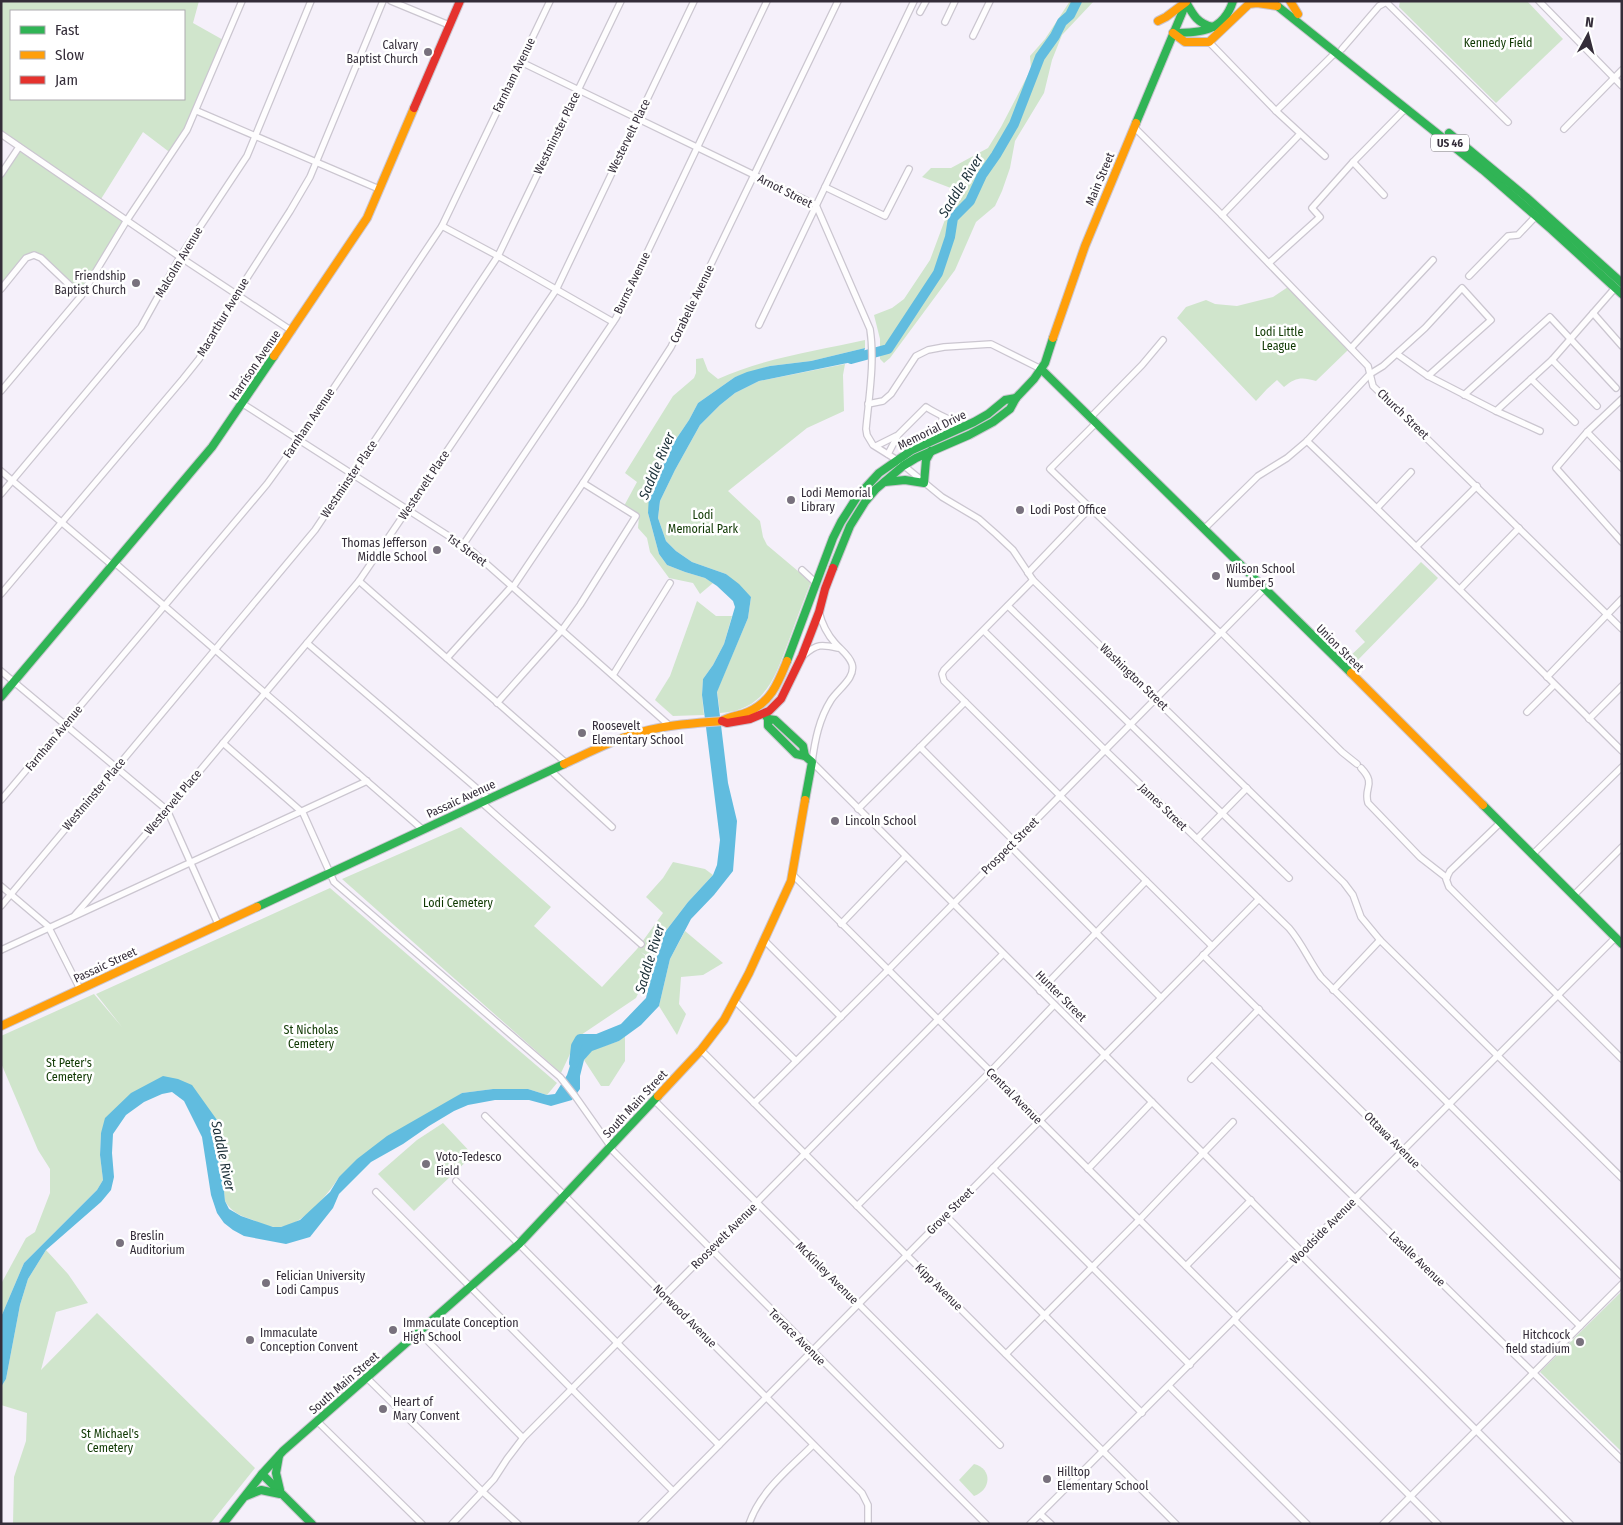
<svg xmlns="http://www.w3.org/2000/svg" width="1623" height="1525" viewBox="0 0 1623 1525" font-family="'Fira Sans Condensed',sans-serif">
  <rect width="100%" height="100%" fill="#f5f0fa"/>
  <!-- green -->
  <g fill="#d0e5cc" fill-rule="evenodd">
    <path d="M1,1H199L193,23L225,41L190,124L172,154L143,132L101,199L129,218L81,292L32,252L1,288V169L17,144L1,134ZM11,11H184V99H11Z"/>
    <path d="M1070,1H1094L1062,35L1052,60L1044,93L1015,141L1010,168L1002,191L995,206L976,222L955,270L890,358L884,363L880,359V339L874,315L892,308L904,299L930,260L956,190L922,177L931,168H951L988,148L1001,127L1031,69L1030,56L1045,39Z"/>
    <path d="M1400,1H1527L1563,39L1496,103L1399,7Z"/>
    <path d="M1288,287L1348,350L1316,381C1302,377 1296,377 1284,387L1277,380L1267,389L1256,401L1177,318L1186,307L1206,300L1215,304L1237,306L1273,297Z"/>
    <path d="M865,340V348L811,361L770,366L735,377L698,403L689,420L664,457L648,513L659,554L667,565L685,572L705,578L713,583L700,594L693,583L669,578L650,552L647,538L638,528L639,516L624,506L637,482L625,473L673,396L694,378L696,373V359L703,358L708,371L718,379C764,358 816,351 865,340Z"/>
    <path d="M845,364L843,375L844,411L807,428L728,491L760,521L763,537L767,545L811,582C803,601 796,621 789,640C775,677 766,710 720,713L717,691L748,618L751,597L726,574L692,562L676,551L666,541L658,518L660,501L675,470L700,425L720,405L735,393L759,381Z"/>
    <path d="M1421,562L1438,578L1353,665L1347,659L1365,642L1355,631Z"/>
    <path d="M697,601L716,616H732L724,644L713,665L703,679L702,695L704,715L673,716L655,700L670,676Z"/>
    <path d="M461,827L551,907L534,926L602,987L637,949L663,913L646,897L663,878L673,862L705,869L713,875L688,902L665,932L655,961L641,952L653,963L636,998L578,1037L561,1073L342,879Z"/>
    <path d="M330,888L557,1083L547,1095L528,1089H493L462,1093L339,1177C327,1196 299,1230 275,1227C267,1227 259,1223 253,1220C241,1216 231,1212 225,1201L217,1120L163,1077L101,1133L100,1155L103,1180L97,1190L24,1263L1,1317V1284L26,1238L35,1232L50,1193V1169L38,1150L1,1063V1036L94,994L122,1027L96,994Z"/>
    <path d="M685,931L723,963L703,975L681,977L679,1004L686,1014L677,1035L659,1006L670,959Z"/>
    <path d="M625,1036V1061L609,1086H601L584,1060L592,1050L619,1041Z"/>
    <path d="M443,1123L473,1155L414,1211L378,1174L417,1140Z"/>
    <path d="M46,1250L68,1274L88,1303L56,1312L41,1370L97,1313L255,1468L210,1524H13L14,1477L26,1441L27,1413L1,1405V1387L6,1379L20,1305L28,1279Z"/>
    <path d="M1622,1291V1452L1540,1372Z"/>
    <path d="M974,1464C993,1469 991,1490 974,1496L959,1480Z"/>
  </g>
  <!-- water -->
  <path fill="#61bcdf" d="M865,348L862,360L759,381L735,393L720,405L700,425L675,470L660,501L658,518L666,541L676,551L692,562L726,574L739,584L751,597L748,618L717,692L728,783L737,821L733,871L714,895L691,919L670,959L659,1006L641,1025L619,1041L592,1051L584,1060L580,1076V1089L572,1100L551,1106L529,1100H495L468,1105L454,1111L429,1126L403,1144L371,1162L339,1194L333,1208L310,1237L286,1244L244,1236L233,1230L224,1223L217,1213L211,1195L202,1137L184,1101L172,1092L162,1094L144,1102L126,1115L113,1134L112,1153L114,1177L111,1190L101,1202L46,1250L28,1279L20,1305L6,1379L1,1387V1317L24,1263L97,1190L103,1180L100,1155L101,1133L105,1118L131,1093L163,1076L178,1079L192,1085L217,1120L225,1201L229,1209L241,1216L273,1227H281L300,1220L330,1192L339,1177L357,1159L387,1136L462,1093L493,1089H528L547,1095L555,1094L567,1075L576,1047L584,1039L621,1024L646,998L653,968L665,932L688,902L713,875L717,865L720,840L702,695L703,679L713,665L724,644L735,607L733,601L717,586L705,578L685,572L667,565L659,554L648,513L649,495L664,457L689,420L698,403L735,377L747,372L770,366L811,361Z"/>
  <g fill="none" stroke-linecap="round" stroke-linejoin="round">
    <!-- river -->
    <g stroke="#61bcdf" stroke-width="10">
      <path d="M851,359L888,349L938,273L950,237L953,218L970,201L982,175L996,155L1014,124L1040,57L1055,36L1062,22L1070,15L1077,1"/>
      <path d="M574,1063L576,1046L580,1039H600"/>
    </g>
    <!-- street casing -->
    <g stroke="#cbc6d0" stroke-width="8">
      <g id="street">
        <path d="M391,1L449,25"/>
        <path d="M1385,1L1508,122"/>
        <path d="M1539,1L1622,86"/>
        <path d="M920,12L926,1"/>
        <path d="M945,22L955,1"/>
        <path d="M973,36L990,1"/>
        <path d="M1209,42L1276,111L1325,156"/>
        <path d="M1342,49L1379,6L1388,1"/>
        <path d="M521,62L816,205L870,329C875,361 869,396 866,429L867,435L873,445L897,460L942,497L979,519L996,534L1013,550L1033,580L1344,883L1353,895L1361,917L1380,940L1622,1178"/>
        <path d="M197,111L379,189"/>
        <path d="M1276,111L1336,52"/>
        <path d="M1134,127L1222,215L1368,366L1373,386L1622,629"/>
        <path d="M1564,129L1622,70"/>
        <path d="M1,134L180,257L292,331"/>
        <path d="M1353,162L1384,195"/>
        <path d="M1,174L19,147"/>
        <path d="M825,187L885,216L909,169"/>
        <path d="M1222,215L1300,134"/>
        <path d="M442,226L498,256L613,322"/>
        <path d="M1269,263L1320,217L1312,208L1353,162L1406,108"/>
        <path d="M1469,276L1508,236L1518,235L1536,216"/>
        <path d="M1,289L26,258L34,255L41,258L81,296"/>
        <path d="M1593,313L1622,346"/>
        <path d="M759,325L914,1"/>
        <path d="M1351,348L1433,260"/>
        <path d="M1397,354L1428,376L1496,411L1540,431"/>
        <path d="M1552,360L1597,406"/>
        <path d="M1531,379L1575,422"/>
        <path d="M1,391L81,296L127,220L187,130L242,1"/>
        <path d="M1464,395L1550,317L1616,388"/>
        <path d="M1622,399L1587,432L1556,468L1622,542"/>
        <path d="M243,404L472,551L670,726"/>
        <path d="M868,404L883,401L891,394L916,356L928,350L944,347L991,344L1041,369"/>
        <path d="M1496,411L1552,360L1615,288"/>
        <path d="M1090,418L1142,365L1163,340"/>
        <path d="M1096,423L1050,469L1220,633"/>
        <path d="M1587,432L1622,468"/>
        <path d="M941,436L944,425L942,417"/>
        <path d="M1307,441C1414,543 1517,647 1622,751"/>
        <path d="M876,446L896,436"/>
        <path d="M888,454L898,435L926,407C938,415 950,419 963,427"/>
        <path d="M1,471L113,566"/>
        <path d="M1,494L141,327L180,257L247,156L311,1"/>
        <path d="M1377,508L1411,472"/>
        <path d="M1204,529L1258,476L1287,458L1307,441L1370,374L1383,366L1425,328L1462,288L1491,320L1428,376"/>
        <path d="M463,545L616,318L767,1"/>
        <path d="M1416,547L1477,486"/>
        <path d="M115,563L422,829"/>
        <path d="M802,570L816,583"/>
        <path d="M1028,573L1091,507"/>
        <path d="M1033,580L944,670L942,674L944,681L1212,946"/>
        <path d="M359,581L565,762"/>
        <path d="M513,587L583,483L671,347L838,1"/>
        <path d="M1460,589L1519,528"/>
        <path d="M1,594L183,379L199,359L236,295L290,211L310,177L383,1"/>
        <path d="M1008,606L1289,878"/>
        <path d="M819,612C822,624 827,634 835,643C841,650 849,655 852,664C856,678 838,689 831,700C819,719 815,740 812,762L1302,1252"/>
        <path d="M984,631L1105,750L1289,928C1302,943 1309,961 1321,977L1622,1276"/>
        <path d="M1221,632L1342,752L1357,764"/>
        <path d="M307,643L488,798"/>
        <path d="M804,655C817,644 821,644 838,648"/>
        <path d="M447,658L512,586"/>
        <path d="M1,671L167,810L218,924"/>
        <path d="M613,675L670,583"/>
        <path d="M1547,677L1622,599"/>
        <path d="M497,703L562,630L580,605L636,516L583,483"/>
        <path d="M1527,712L1554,685"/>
        <path d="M1589,719L1622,686"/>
        <path d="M223,743L303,813L334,882L560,1077L575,1096L611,1147"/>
        <path d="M920,747L1015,842"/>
        <path d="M1361,768C1377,785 1363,787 1368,803L1420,857L1447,878"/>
        <path d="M550,770L612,827"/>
        <path d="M1,800L267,484L299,440L442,226L550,1"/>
        <path d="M481,802L641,944"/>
        <path d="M858,809L965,702"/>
        <path d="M1500,823L1450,871L1446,879L1449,887L1622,1059"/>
        <path d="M1197,839L1247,788"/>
        <path d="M1010,846L1161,998"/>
        <path d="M1532,855L1622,767"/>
        <path d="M792,874L1237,1317"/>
        <path d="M1,886L48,926L80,989"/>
        <path d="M1573,896L1622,847"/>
        <path d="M1,906L315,530L498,256L621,1"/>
        <path d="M75,915L167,810L359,581L556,290L694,1"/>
        <path d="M841,924L905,857"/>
        <path d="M764,940L841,1017"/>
        <path d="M1,950L367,781"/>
        <path d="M1203,955L1580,1326"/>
        <path d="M1333,990L1380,940"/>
        <path d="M1040,991L1146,881"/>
        <path d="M735,1001L796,1061"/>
        <path d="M701,1050L1176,1524"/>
        <path d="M1212,1058L1622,1460"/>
        <path d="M1191,1079L1259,1009"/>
        <path d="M654,1100L1000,1445"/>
        <path d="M754,1103L888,970L1265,588"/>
        <path d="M485,1116L862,1493L868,1505V1524"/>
        <path d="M610,1148L986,1524"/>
        <path d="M993,1168L1190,1365"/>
        <path d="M1088,1169L1152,1102"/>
        <path d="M456,1181L719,1445"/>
        <path d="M376,1192L673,1491"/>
        <path d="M857,1206L990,1072L1054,1005"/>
        <path d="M946,1216L1142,1413"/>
        <path d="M1300,1254L1570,1524"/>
        <path d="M1186,1266L1251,1200"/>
        <path d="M1234,1320L1438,1524"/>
        <path d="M419,1332L523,1438"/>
        <path d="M1006,1354L1139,1220L1233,1122"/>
        <path d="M367,1378L483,1492L518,1524"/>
        <path d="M1169,1386L1307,1524"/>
        <path d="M317,1421L422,1524"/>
        <path d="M1040,1514L1051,1524"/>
        <path d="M452,1524L494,1479L507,1459L523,1438L1003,954"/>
        <path d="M641,1524L1259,899"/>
        <path d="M749,1524C760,1491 789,1469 813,1445"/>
        <path d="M1030,1524L1615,938"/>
        <path d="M1383,1524L1622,1284"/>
      </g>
    </g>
    <!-- fast casing -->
    <g stroke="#cbc6d0" stroke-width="10">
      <g id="fast">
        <path d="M1271,1L1483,170L1552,230L1622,294"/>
        <path d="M1186,2C1193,15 1198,24 1213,27"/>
        <path d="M1173,33C1200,33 1223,32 1233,1"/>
        <path d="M1136,123L1187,1"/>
        <path d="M1449,133L1526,197L1622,283"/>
        <path d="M1041,369L1351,673"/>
        <path d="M885,482L905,480L924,483L926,460L931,451"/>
        <path d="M833,568L850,526L865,502L876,489L903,466L916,458L969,435L993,422L1010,409L1016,398L1034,379L1045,363L1053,338"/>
        <path d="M787,661L833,538L841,522L857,497L879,473L912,450L974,422L988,414L1005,400L1016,398"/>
        <path d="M1,697L212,447L274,356"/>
        <path d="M766,716L768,719V726L796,754L805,756"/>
        <path d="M768,719L775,720L803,746L805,756L812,762L805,800"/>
        <path d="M1483,805L1622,944"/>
        <path d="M257,907L564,764"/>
        <path d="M279,1456L276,1473L280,1490"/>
        <path d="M262,1474L312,1524"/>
        <path d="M246,1496L261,1490L280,1494"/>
        <path d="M223,1524L262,1474L283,1451L519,1244L658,1096"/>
      </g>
    </g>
    <!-- slow casing -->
    <g stroke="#cbc6d0" stroke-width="10">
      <g id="slow">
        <path d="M1290,1L1298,14"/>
        <path d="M1158,21L1166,17L1186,2"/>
        <path d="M1173,33L1185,42H1209L1249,4L1257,3L1277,6"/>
        <path d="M1053,338L1085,246L1136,123"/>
        <path d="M274,356L367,218L414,108"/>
        <path d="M1351,673L1483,805"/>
        <path d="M564,764C592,751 619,737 649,730C673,724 698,723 722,721C730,716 739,716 748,712C771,702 778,683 787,661"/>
        <path d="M1,1026L257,907"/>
        <path d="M658,1096L701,1050L724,1020L749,973L791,881L805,800"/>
      </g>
    </g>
    <!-- jam casing -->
    <g stroke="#cbc6d0" stroke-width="10">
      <g id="jam">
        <path d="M414,108L460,1"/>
        <path d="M722,721L727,723L750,719L769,711L781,699L802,656L819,612L825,589L833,568"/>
      </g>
    </g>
    <!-- street -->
    <use href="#street" stroke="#fefdfe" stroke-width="5.5"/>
    <!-- fast -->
    <use href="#fast" stroke="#30b455" stroke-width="8"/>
    <!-- slow -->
    <use href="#slow" stroke="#ff9f0a" stroke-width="8"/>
    <!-- jam -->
    <use href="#jam" stroke="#e5322d" stroke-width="8"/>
  </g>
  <!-- markers -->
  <g fill="#78717d" stroke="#fff" stroke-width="2">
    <circle cx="428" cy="52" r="5"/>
    <circle cx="136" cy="283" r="5"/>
    <circle cx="791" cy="500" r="5"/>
    <circle cx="1020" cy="510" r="5"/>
    <circle cx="437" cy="550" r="5"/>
    <circle cx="1216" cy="576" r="5"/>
    <circle cx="582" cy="733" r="5"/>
    <circle cx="835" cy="821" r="5"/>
    <circle cx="426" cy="1164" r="5"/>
    <circle cx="120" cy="1243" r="5"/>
    <circle cx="266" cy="1283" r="5"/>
    <circle cx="393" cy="1330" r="5"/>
    <circle cx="250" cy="1340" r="5"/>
    <circle cx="1580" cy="1342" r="5"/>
    <circle cx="383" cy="1409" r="5"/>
    <circle cx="1047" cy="1479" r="5"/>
  </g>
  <g text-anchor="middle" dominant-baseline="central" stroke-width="5" stroke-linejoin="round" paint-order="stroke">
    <!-- shield labels -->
    <rect fill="#fff" stroke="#716c74" stroke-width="1" x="1431" y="134.5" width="38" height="17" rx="4"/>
    <g font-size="11" font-weight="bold" fill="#342d39">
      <text x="1450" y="143">US 46</text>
    </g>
    <!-- park labels -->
    <g font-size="12" fill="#0f3802" stroke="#fff">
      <text x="1498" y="43">Kennedy Field</text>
      <text x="1279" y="332">Lodi Little<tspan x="1279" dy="14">League</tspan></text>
      <text x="703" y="515">Lodi<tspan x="703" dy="14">Memorial Park</tspan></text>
      <text x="458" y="903">Lodi Cemetery</text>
      <text x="311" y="1030">St Nicholas<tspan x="311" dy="14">Cemetery</tspan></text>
      <text x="69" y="1063">St Peter's<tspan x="69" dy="14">Cemetery</tspan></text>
      <text x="110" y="1434">St Michael's<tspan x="110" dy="14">Cemetery</tspan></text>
    </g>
    <!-- poi labels -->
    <g font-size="12" fill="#342d39" stroke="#fff" text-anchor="start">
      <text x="418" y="45" text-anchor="end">Calvary<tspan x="418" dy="14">Baptist Church</tspan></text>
      <text x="126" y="276" text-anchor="end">Friendship<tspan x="126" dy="14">Baptist Church</tspan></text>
      <text x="801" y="493">Lodi Memorial<tspan x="801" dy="14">Library</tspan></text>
      <text x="1030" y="510">Lodi Post Office</text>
      <text x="427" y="543" text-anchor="end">Thomas Jefferson<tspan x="427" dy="14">Middle School</tspan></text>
      <text x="1226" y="569">Wilson School<tspan x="1226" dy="14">Number 5</tspan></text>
      <text x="592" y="726">Roosevelt<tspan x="592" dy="14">Elementary School</tspan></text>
      <text x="845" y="821">Lincoln School</text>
      <text x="436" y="1157">Voto-Tedesco<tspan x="436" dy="14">Field</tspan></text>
      <text x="130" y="1236">Breslin<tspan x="130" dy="14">Auditorium</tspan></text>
      <text x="276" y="1276">Felician University<tspan x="276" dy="14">Lodi Campus</tspan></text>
      <text x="403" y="1323">Immaculate Conception<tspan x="403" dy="14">High School</tspan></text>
      <text x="260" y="1333">Immaculate<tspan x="260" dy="14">Conception Convent</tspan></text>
      <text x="1570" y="1335" text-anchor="end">Hitchcock<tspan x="1570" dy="14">field stadium</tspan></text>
      <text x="393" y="1402">Heart of<tspan x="393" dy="14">Mary Convent</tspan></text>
      <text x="1057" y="1472">Hilltop<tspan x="1057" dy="14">Elementary School</tspan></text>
    </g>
    <!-- street labels -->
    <g font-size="12" fill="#342d39" stroke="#fff">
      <text transform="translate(514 75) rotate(-64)">Farnham Avenue</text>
      <text transform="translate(557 133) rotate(-64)">Westminster Place</text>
      <text transform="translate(629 136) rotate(-64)">Westervelt Place</text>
      <text transform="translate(1100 179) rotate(-67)">Main Street</text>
      <text transform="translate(785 191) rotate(27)">Arnot Street</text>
      <text transform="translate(179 262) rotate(-59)">Malcolm Avenue</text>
      <text transform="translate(632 283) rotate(-64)">Burns Avenue</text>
      <text transform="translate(692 304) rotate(-64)">Corabelle Avenue</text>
      <text transform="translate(223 317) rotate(-59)">Macarthur Avenue</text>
      <text transform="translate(255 365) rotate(-56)">Harrison Avenue</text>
      <text transform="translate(1403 414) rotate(44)">Church Street</text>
      <text transform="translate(309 423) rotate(-56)">Farnham Avenue</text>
      <text transform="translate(932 430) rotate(-26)">Memorial Drive</text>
      <text transform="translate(349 479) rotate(-56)">Westminster Place</text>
      <text transform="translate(424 485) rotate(-56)">Westervelt Place</text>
      <text transform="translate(467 550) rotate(36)">1st Street</text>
      <text transform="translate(1340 648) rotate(45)">Union Street</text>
      <text transform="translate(1134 677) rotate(44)">Washington Street</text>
      <text transform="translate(54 738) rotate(-50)">Farnham Avenue</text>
      <text transform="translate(94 794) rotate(-50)">Westminster Place</text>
      <text transform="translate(461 799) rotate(-25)">Passaic Avenue</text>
      <text transform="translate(173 802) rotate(-50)">Westervelt Place</text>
      <text transform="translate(1163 807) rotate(44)">James Street</text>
      <text transform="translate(1010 846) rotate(-45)">Prospect Street</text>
      <text transform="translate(105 965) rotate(-25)">Passaic Street</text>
      <text transform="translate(1061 996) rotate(45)">Hunter Street</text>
      <text transform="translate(1014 1096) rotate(45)">Central Avenue</text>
      <text transform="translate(635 1104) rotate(-47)">South Main Street</text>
      <text transform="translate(1392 1140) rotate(45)">Ottawa Avenue</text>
      <text transform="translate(950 1211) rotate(-45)">Grove Street</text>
      <text transform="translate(1323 1231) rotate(-45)">Woodside Avenue</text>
      <text transform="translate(724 1236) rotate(-45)">Roosevelt Avenue</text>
      <text transform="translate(1417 1259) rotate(44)">Lasalle Avenue</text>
      <text transform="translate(827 1273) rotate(45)">McKinley Avenue</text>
      <text transform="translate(939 1287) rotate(45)">Kipp Avenue</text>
      <text transform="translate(685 1316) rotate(45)">Norwood Avenue</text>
      <text transform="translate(797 1337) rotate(45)">Terrace Avenue</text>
      <text transform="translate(344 1383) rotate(-41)">South Main Street</text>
    </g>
    <!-- water labels -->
    <g font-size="14" font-style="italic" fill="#1c3039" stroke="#fff">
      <text transform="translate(961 186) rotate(-58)">Saddle River</text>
      <text transform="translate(657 466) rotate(-67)">Saddle River</text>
      <text transform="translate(650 959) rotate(-73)">Saddle River</text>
      <text transform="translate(223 1156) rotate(78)">Saddle River</text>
    </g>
  </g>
  <!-- border -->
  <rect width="1623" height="1525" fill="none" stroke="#342d39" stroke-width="5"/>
  <!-- legend -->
  <rect x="10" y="10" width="175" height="90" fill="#ffffff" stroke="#aeabb0"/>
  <rect x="20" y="26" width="25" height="8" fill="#30b455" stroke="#aeabb0"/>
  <text x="55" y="35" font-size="15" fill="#342d39">Fast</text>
  <rect x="20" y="51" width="25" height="8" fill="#ff9f0a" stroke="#aeabb0"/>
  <text x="55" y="60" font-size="15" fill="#342d39">Slow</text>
  <rect x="20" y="76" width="25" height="8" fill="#e5322d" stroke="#aeabb0"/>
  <text x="55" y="85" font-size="15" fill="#342d39">Jam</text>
  <!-- north arrow -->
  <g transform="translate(1588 35) rotate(7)" stroke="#ffffff" stroke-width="4" paint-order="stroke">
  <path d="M0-4L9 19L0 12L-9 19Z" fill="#342d39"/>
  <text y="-8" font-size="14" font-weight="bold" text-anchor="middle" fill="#342d39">N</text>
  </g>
</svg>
